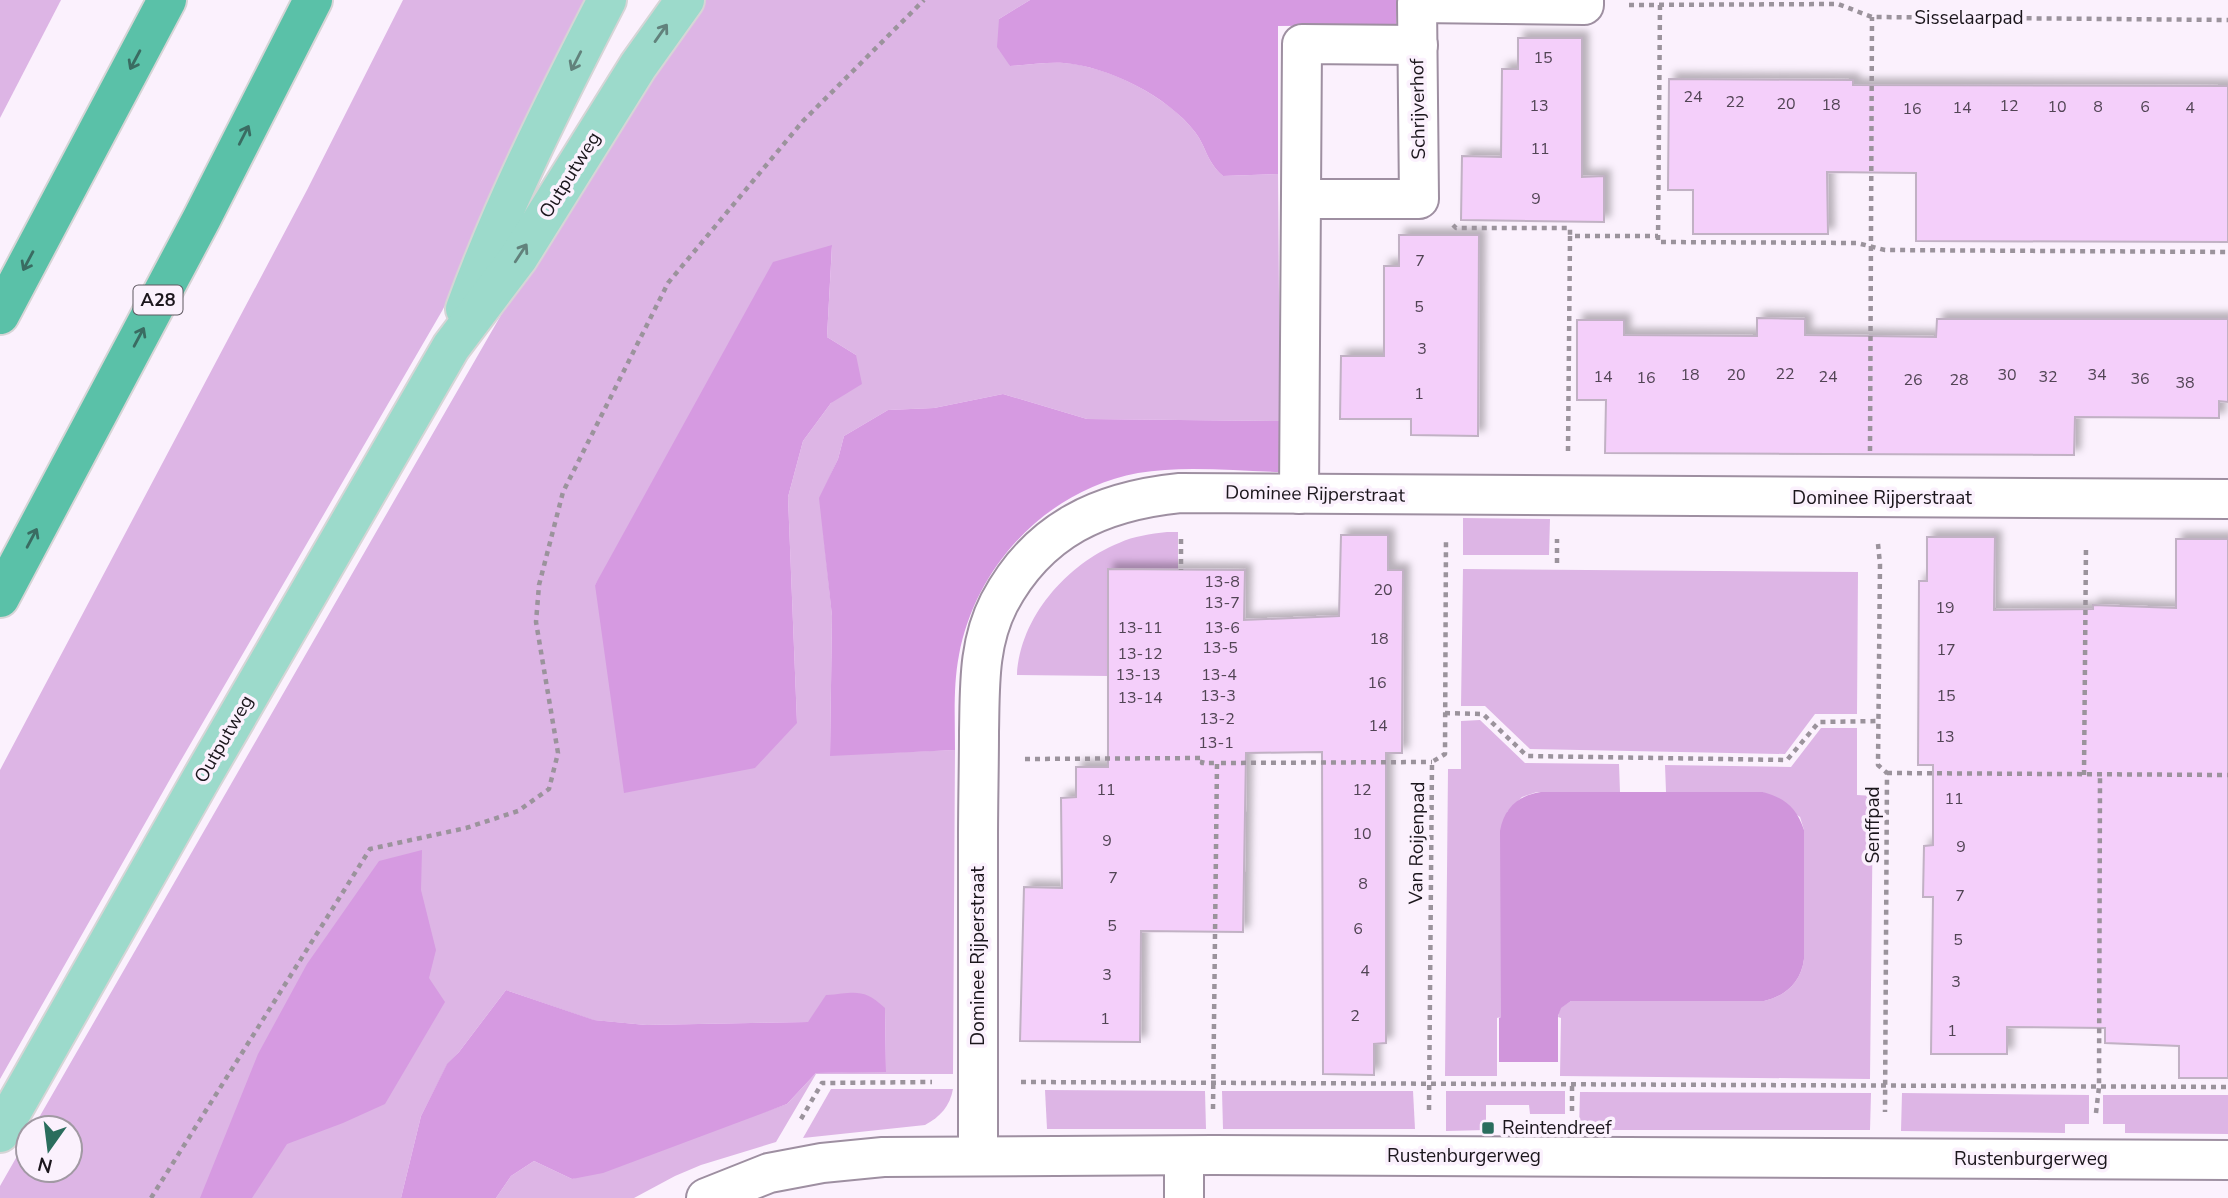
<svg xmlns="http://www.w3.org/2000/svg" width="2228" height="1198" viewBox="0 0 2228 1198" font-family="'Nunito Sans',sans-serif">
  <defs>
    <filter id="shadow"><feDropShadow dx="6" dy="-6" stdDeviation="3.5" flood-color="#0004"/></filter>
  </defs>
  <rect width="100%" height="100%" fill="#fbf1fd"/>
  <!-- green -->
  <g fill="#ddb5e5" fill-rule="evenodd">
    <path d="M0,0H61L0,118Z"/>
    <path d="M403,0H592L465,267L442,311L173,774L0,1079V770L307,190Z"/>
    <path d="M703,0H1030L999,19L1010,66C1027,65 1046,62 1064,63C1107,66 1168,96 1195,132C1207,148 1206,161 1223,176L1278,174L1280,421L1087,419L1003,394L934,408L888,410L844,436L838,459L820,498L832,616L830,755L955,750L953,1074H816L776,1142L701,1165L675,1176L634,1198H496L511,1176L534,1161L572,1179L787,1104L816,1073L886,1071L885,1008L808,1022L646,1025L593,1020L506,990L459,1052L447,1065L421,1116L401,1198H0V1186L28,1137V1170H70V1128H33L512,296ZM832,246L827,337L856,355L831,403L803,441L788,497L797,723L595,585Z"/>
    <path d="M1463,518L1550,519L1549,555H1463Z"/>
    <path d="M1167,532H1178V570H1108L1107,676L1017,675C1020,617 1067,564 1119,543C1134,536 1150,534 1167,532Z"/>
    <path d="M1463,569L1858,572L1857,714H1815L1785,754L1530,749L1485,706H1461Z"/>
    <path d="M1480,720L1525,763L1619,764L1620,792H1537L1522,797L1507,812L1501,1017L1497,1018V1076H1445L1448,769H1461V721Z"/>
    <path d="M1821,728H1857V795L1873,796L1870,1079L1560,1076L1561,1018L1558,1017L1560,1008L1571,1001H1764C1786,996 1801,982 1804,959V830L1800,817L1763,792H1666L1665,765L1791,767Z"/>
    <path d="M831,1089H953C950,1106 940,1117 925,1125L803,1138Z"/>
    <path d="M1045,1090L1205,1091L1206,1129H1047Z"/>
    <path d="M1222,1091H1413L1415,1129H1223Z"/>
    <path d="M1446,1091H1565V1114H1530L1529,1105H1486V1130L1446,1131Z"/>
    <path d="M1580,1092L1871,1093L1870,1130H1579Z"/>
    <path d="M1902,1093L2089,1095V1124H2065V1133L1901,1131Z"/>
    <path d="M2103,1095H2228V1134L2125,1133V1124H2103Z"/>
  </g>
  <!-- forest -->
  <g fill="#d69ae1">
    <path d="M1030,0H1397L1396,25L1278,26V174L1223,176C1206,161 1207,148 1195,132C1169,97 1107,66 1064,63C1046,62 1027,65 1010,66L997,47L999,19Z"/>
    <path d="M832,245L827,337L856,355L862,384L831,403L803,441L788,497L797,723L755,768L624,793L595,585L773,262Z"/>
    <path d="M1003,394L1087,419L1280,421L1282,422L1281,472C1236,471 1183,465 1138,473C1047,490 976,565 959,655C953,686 955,719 955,750L830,756L832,616L819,498L838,459L844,436L888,410L934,408Z"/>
    <path d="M422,850L421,890L436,950L429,978L445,1002L385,1104L343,1123L287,1144L252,1198H200L258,1054L307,964L379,861Z"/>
    <path d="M506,990L594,1020L646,1025L808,1022L826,995C854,993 863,987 885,1008L886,1072L816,1073L787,1104L603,1173L572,1179L534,1161L511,1176L496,1198H401L421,1116L447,1064L459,1052Z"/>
  </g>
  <!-- water -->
  <path fill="#d095db" d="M1541,792H1763C1785,798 1797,808 1804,830V959C1801,982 1786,996 1764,1001H1571L1561,1008L1558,1016V1062H1499V1018L1501,1017L1500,831C1504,808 1519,795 1541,792Z"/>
  <!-- building -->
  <g fill="#f4cffa" stroke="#c1b1c4" stroke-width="2" filter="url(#shadow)">
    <path d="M1518,38H1582V177L1604,176V222L1461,220L1462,156L1501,157L1502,69H1518Z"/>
    <path d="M1669,79L1853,80V85L2228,86V242L1916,241V173L1827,172L1828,234H1693V190H1668Z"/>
    <path d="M1399,235H1479L1478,436L1411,435V419H1340L1341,356H1384V266H1399Z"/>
    <path d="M1757,318L1805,319V335L1936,337L1937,319H2228V402L2219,401V418L2075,417L2074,455L1605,453L1606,400H1577V320H1624V335L1757,336Z"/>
    <path d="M1341,535H1388V570H1403L1402,753H1386V1043L1374,1044V1075L1323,1074L1322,752L1246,753L1243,932L1141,931L1140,1042L1020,1041L1024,887L1062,888L1061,798L1076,797V767H1108V569L1245,570L1244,620L1339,616Z"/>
    <path d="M1927,537H1995L1994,610L2093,609V605L2176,608V539H2228V1078H2179V1046L2105,1043V1028L2007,1027V1054H1931L1933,897H1923L1924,846L1933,845V765H1918L1919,581H1927Z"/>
  </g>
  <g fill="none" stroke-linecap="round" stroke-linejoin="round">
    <!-- street casing -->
    <g stroke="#9e8fa1" stroke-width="42">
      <g id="street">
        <path d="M1302,199H1419L1417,3L1584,5V0"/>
        <path d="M1299,494L1302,44L1418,45"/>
        <path d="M978,1155C977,1050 978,944 978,838C978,802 979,767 979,732C980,687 978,644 999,603C1038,529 1101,501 1180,493L2228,499"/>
        <path d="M1184,1156V1198"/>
      </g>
    </g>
    <!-- secondary casing -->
    <g stroke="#9e8fa1" stroke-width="42">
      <path id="secondary" d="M706,1198L769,1173L822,1163L883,1157L1213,1155L2228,1160"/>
    </g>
    <!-- primary casing -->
    <g stroke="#d6d5d6" stroke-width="42">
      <g id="primary">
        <path d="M465,309C504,202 555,101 607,0"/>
        <path d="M0,1133L201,779L451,347L519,257L638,66L685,0"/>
      </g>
    </g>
    <!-- highway casing -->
    <g stroke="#d6d5d6" stroke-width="42">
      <g id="highway">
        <path d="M0,315L167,0"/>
        <path d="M0,598L202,218L313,0"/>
      </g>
    </g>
    <!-- path -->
    <g stroke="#9b939c" stroke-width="4.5" stroke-dasharray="5 5" stroke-linecap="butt">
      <path d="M1629,5L1838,4L1872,17L2228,20"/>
      <path d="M1660,5L1658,242L1857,243L1885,250L2228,252"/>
      <path d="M1453,225L1456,228H1570V236"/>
      <path d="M1568,451L1570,236H1658"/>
      <path d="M1870,451L1872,17"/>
      <path d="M1181,539V570"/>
      <path d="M1878,544L1880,564L1878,765L1887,773L1885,1112"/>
      <path d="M1557,563V539"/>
      <path d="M1445,713L1483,714L1527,756L1787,760L1819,722L1879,721"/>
      <path d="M1025,759L1203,758L1202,763H1217"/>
      <path d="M1887,773L2228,775"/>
      <path d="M2084,775L2086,545"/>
      <path d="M1021,1082L2228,1087"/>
      <path d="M1213,1109L1217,763L1432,762"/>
      <path d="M1429,1110L1432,762L1445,754L1446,538"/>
      <path d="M1572,1111V1084"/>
      <path d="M2096,1113L2099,1087L2100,774"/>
      <path d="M801,1119L822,1083L932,1082"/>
      <path d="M151,1198L370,849L466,828L518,811L549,789L558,753L536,622L539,585L563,492L668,283L803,121L924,0"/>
    </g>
    <!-- street -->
    <use href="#street" stroke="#fff" stroke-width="38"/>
    <!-- secondary -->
    <use href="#secondary" stroke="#fff" stroke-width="38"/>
    <!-- primary -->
    <use href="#primary" stroke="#9cdacb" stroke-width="38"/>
    <!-- highway -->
    <use href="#highway" stroke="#5ac1a8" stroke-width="38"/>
  </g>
  <!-- one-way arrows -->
  <defs><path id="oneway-shaft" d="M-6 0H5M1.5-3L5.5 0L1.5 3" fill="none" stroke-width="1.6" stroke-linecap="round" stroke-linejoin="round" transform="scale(1.75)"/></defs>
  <g stroke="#62827c">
    <use href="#oneway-shaft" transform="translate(661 33) rotate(-55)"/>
    <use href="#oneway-shaft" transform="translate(576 61) rotate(117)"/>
    <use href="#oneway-shaft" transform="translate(521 253) rotate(-57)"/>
  </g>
  <g stroke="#3a6c62">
    <use href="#oneway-shaft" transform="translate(135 60) rotate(118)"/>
    <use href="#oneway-shaft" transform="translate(244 135) rotate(-63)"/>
    <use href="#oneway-shaft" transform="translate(28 261) rotate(118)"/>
    <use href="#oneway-shaft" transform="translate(139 337) rotate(-62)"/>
    <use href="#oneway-shaft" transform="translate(32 538) rotate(-62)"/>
  </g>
  <!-- markers -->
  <rect fill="#2a6d5d" stroke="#fbf1fd" stroke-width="2.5" x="1481" y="1121" width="14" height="14" rx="3.5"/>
  <g text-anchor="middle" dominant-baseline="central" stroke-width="7" stroke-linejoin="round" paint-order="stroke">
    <!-- number labels -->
    <g font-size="16" fill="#514454">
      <text x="1543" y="58">15</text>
      <text x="1693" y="97">24</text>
      <text x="1735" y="102">22</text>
      <text x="1786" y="104">20</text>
      <text x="1831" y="105">18</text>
      <text x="1539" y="106">13</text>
      <text x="2009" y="106">12</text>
      <text x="2057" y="107">10</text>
      <text x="2098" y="107">8</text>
      <text x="2145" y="107">6</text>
      <text x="1962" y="108">14</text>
      <text x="2190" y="108">4</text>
      <text x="1912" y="109">16</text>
      <text x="1540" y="149">11</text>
      <text x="1536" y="199">9</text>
      <text x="1420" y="261">7</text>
      <text x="1419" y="307">5</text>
      <text x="1422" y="349">3</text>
      <text x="1785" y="374">22</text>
      <text x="1690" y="375">18</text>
      <text x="1736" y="375">20</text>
      <text x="2007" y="375">30</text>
      <text x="2097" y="375">34</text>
      <text x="1603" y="377">14</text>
      <text x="1828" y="377">24</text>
      <text x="2048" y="377">32</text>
      <text x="1646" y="378">16</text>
      <text x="2140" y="379">36</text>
      <text x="1913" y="380">26</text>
      <text x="1959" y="380">28</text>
      <text x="2185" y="383">38</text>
      <text x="1419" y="394">1</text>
      <text x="1222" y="582">13-8</text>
      <text x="1383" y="590">20</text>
      <text x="1222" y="603">13-7</text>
      <text x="1945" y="608">19</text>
      <text x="1140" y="628">13-11</text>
      <text x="1222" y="628">13-6</text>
      <text x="1379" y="639">18</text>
      <text x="1220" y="648">13-5</text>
      <text x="1946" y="650">17</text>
      <text x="1140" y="654">13-12</text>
      <text x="1138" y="675">13-13</text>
      <text x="1219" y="675">13-4</text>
      <text x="1377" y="683">16</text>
      <text x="1218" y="696">13-3</text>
      <text x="1946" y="696">15</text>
      <text x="1140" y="698">13-14</text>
      <text x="1217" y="719">13-2</text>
      <text x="1378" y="726">14</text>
      <text x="1945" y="737">13</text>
      <text x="1216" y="743">13-1</text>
      <text x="1106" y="790">11</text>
      <text x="1362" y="790">12</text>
      <text x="1954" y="799">11</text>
      <text x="1362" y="834">10</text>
      <text x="1107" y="841">9</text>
      <text x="1961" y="847">9</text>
      <text x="1113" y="878">7</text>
      <text x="1363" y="884">8</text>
      <text x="1960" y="896">7</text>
      <text x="1112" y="926">5</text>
      <text x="1358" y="929">6</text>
      <text x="1958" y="940">5</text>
      <text x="1365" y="971">4</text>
      <text x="1107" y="975">3</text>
      <text x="1956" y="982">3</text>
      <text x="1355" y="1016">2</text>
      <text x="1105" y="1019">1</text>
      <text x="1952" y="1031">1</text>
    </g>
    <!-- shield labels -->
    <rect fill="#fbf1fd" stroke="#5e5860" stroke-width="2" x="133.5" y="285.5" width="49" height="29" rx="5"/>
    <g font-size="18" font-weight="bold" fill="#1b161c">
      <text x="158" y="300">A28</text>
    </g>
    <!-- street labels -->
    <g font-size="19" fill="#1b161c" stroke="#fbf1fd">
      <text x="1969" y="18">Sisselaarpad</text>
      <text transform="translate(1418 109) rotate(-91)">Schrijverhof</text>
      <text transform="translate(570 175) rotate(-58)">Outputweg</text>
      <text transform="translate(1315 494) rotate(1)">Dominee Rijperstraat</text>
      <text x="1882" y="498">Dominee Rijperstraat</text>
      <text transform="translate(224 739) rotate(-60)">Outputweg</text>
      <text transform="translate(1873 825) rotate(-90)">Senffpad</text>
      <text transform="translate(1417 843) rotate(-89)">Van Roijenpad</text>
      <text transform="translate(978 956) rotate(-90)">Dominee Rijperstraat</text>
      <text x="1464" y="1156">Rustenburgerweg</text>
      <text x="2031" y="1159">Rustenburgerweg</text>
    </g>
    <!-- poi labels -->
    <g font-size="19" fill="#1b161c" stroke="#fbf1fd" text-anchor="start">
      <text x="1502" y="1128">Reintendreef</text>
    </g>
  </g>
  <!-- north arrow -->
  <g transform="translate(49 1149) rotate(194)"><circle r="33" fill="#fbf1fd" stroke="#a199a3" stroke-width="2"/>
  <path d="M0-5L12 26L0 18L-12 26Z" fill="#2a6d5d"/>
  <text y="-10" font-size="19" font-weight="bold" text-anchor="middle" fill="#1b161c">N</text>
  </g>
</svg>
